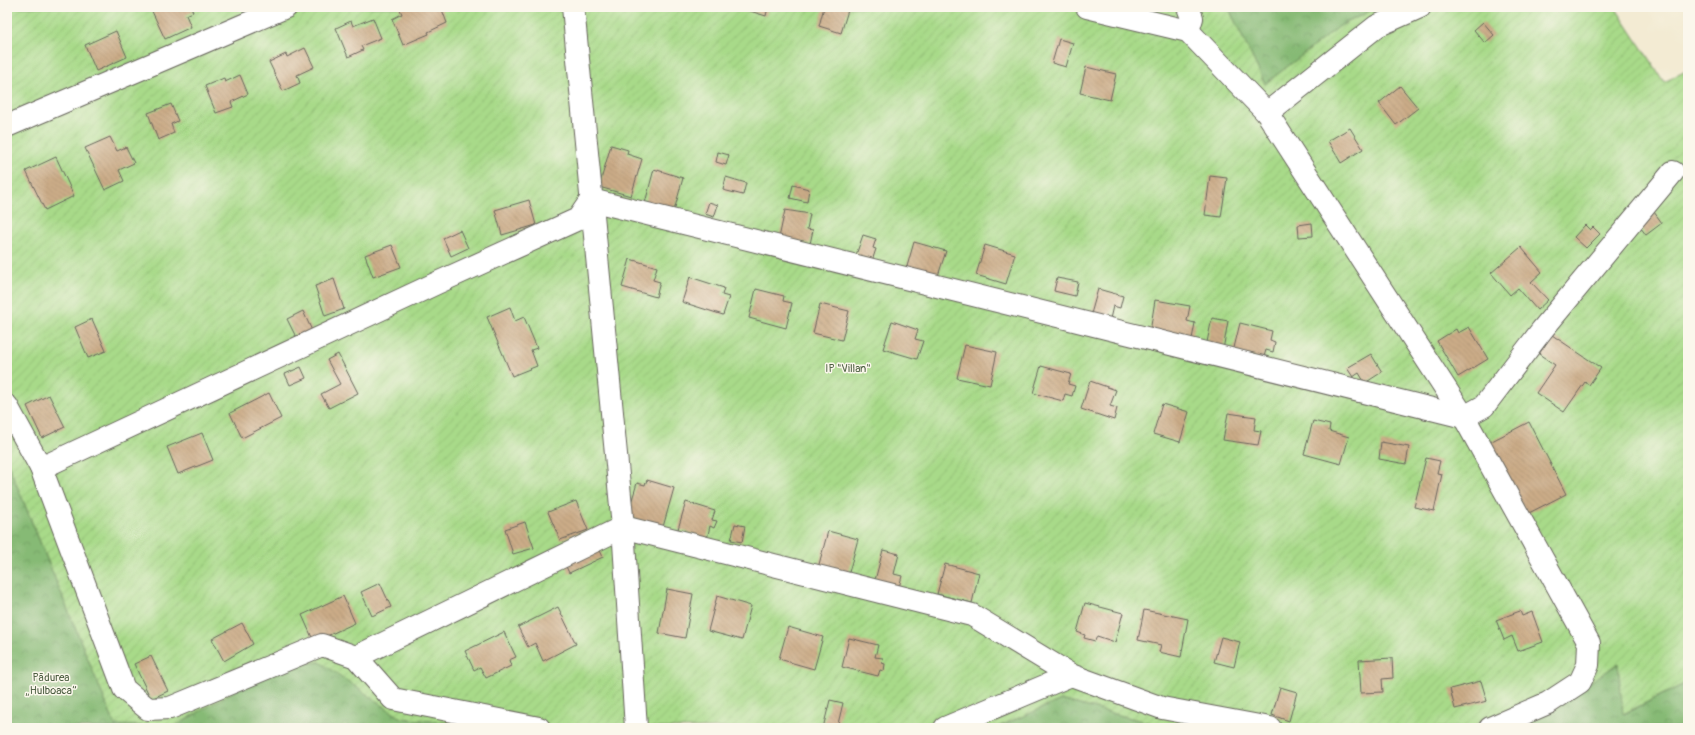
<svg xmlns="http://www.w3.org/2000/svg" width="1695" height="735" viewBox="0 0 1695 735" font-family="Pangolin,sans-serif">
  <defs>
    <pattern id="forest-crowns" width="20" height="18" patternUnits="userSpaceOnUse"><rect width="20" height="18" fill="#86ba75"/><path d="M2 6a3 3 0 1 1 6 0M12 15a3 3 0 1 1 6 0" fill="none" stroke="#739f65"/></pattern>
    <pattern id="garden-furrows" width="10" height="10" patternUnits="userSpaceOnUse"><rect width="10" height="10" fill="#a8da89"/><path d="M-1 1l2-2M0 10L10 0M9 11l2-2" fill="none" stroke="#90ba76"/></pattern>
    <pattern id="building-back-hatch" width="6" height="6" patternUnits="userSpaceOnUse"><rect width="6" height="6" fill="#cbac87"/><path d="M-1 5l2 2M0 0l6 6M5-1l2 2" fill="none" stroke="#ae9374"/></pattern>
  </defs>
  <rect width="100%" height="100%" fill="#fbf7ec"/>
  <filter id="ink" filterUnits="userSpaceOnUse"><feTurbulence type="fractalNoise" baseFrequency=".025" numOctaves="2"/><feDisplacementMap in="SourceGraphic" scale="8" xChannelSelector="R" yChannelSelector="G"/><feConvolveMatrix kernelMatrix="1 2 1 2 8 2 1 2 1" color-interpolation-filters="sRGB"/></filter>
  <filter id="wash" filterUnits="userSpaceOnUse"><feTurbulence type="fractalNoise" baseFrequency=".012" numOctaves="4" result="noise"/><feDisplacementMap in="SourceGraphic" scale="16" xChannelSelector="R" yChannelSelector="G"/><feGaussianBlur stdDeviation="0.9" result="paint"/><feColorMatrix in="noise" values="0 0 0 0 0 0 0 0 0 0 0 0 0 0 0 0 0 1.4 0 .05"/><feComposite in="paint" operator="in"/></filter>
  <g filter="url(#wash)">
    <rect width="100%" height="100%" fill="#f3ebd3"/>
    <!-- forest -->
    <g fill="url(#forest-crowns)" stroke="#516b48">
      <path d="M1228,7H1378L1340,26L1265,84Z"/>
      <path d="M7,461L115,725L279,665L321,662L401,718L505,728H7Z"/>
      <path d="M1618,664L1624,714L1688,682V728H1518Z"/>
      <path d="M1061,700L1170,728H995Z"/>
    </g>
    <!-- garden -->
    <path fill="url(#garden-furrows)" stroke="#627b52" d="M7,7H1228L1265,84L1340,26L1378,7H1615L1664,82L1688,70V682L1623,714L1618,664L1518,728H1170L1061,700L995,728H505L401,718L320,662L279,665L175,726L115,725L7,461Z"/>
    <g id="blocks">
      <!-- building -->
      <g fill="url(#building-back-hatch)">
        <path d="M150,7H191L193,12L186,15L191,27L165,39Z"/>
        <path d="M399,7H441L447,23L428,32L429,34L403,45L392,19L402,14Z"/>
        <path d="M737,7H768L766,16Z"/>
        <path d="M824,7H849L841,33L819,26Z"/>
        <path d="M373,18L381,38L361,46L363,50L348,57L336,28L351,21L353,26Z"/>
        <path d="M1483,22L1494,35L1485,43L1474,30Z"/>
        <path d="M116,31L127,57L96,71L85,45Z"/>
        <path d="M1059,39L1073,43L1066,67L1052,63Z"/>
        <path d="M305,48L314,67L297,75L300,83L283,91L269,62L286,54L287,57Z"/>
        <path d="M1086,67L1116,74L1110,100L1080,93Z"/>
        <path d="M240,75L248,94L231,102L233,107L216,113L205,86L224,78L225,82Z"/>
        <path d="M1400,86L1418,108L1396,125L1379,103Z"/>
        <path d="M171,104L178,121L171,124L174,133L158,140L148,113Z"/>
        <path d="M1350,128L1363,149L1341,163L1328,141Z"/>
        <path d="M110,137L117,151L126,147L134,163L119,170L124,181L105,190L85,148Z"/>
        <path d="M611,145L628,150L627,154L642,159L631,196L599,187Z"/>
        <path d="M718,152L729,155L726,165L716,162Z"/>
        <path d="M56,157L74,196L45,210L26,171Z"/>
        <path d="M654,169L683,178L674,211L645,203Z"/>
        <path d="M1210,176L1227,178L1221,217L1205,215Z"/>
        <path d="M726,177L746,183L743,195L723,190Z"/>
        <path d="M793,185L809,189L807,202L790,198Z"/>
        <path d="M529,200L536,225L502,235L495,210Z"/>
        <path d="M709,202L718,205L714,217L705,214Z"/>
        <path d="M785,210L810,214L807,229L813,230L810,244L779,238Z"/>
        <path d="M1654,212L1662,223L1646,235L1638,224Z"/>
        <path d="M1312,223L1313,236L1299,237L1298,225Z"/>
        <path d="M1585,225L1590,230L1593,227L1600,234L1586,248L1574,237Z"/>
        <path d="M460,230L468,248L451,256L443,238Z"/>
        <path d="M863,235L876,239L873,248L876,249L872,261L856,255Z"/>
        <path d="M914,242L946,251L937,279L906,270Z"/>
        <path d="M392,245L401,267L373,277L365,255Z"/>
        <path d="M985,245L1015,254L1006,284L976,275Z"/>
        <path d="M1521,247L1542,272L1531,282L1548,300L1537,310L1518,288L1510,295L1491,273Z"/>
        <path d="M630,259L657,267L653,280L660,282L656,297L622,287Z"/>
        <path d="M690,277L724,288L722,295L729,297L723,315L682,302Z"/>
        <path d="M1057,278L1078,282L1075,296L1054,291Z"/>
        <path d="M334,279L344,309L325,316L315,286Z"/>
        <path d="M756,289L784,296L783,301L792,303L786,328L749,318Z"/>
        <path d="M1098,289L1123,296L1120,308L1113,306L1110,319L1091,314Z"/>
        <path d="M1155,300L1190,306L1187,321L1195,323L1192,339L1150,332Z"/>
        <path d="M820,304L849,311L842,340L813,333Z"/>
        <path d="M510,307L515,321L524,317L537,348L531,350L537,366L512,376L487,317Z"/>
        <path d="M303,311L314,335L299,343L287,319Z"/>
        <path d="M1212,318L1228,321L1223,350L1206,347Z"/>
        <path d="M92,319L106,351L88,358L75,327Z"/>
        <path d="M892,321L918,330L915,339L923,341L917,359L883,349Z"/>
        <path d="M1240,323L1272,331L1270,340L1275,342L1273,352L1266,350L1263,360L1233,352Z"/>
        <path d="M1469,327L1488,359L1458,377L1437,341L1456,329L1458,333Z"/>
        <path d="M1552,335L1601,368L1589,385L1585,382L1564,412L1536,393L1555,365L1539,354Z"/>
        <path d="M965,345L997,352L990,385L957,378Z"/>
        <path d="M338,354L358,393L329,408L321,394L340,384L327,360Z"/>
        <path d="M1371,354L1382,372L1365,383L1359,373L1353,377L1347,368Z"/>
        <path d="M1041,366L1071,374L1068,384L1075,386L1072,396L1065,394L1063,401L1033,393Z"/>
        <path d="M301,367L306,378L290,385L285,374Z"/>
        <path d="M1090,381L1116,390L1110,406L1117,408L1114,420L1081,409Z"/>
        <path d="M269,393L281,418L242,438L230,413Z"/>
        <path d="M49,395L65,427L42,438L27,406Z"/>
        <path d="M1162,404L1189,412L1180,442L1153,434Z"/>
        <path d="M1228,413L1256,417L1254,430L1261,431L1258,445L1223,440Z"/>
        <path d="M1313,421L1330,425L1329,431L1349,437L1341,464L1304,454Z"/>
        <path d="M1529,422L1566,494L1525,515L1488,443Z"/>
        <path d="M202,433L213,460L178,474L167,447Z"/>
        <path d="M1381,442L1409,447L1406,464L1379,459Z"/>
        <path d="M1426,458L1440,461L1437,473L1442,474L1434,511L1414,507Z"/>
        <path d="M647,480L674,488L663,527L627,517L637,483L645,485Z"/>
        <path d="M576,501L588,530L560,540L548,512Z"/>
        <path d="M686,502L715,511L712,520L717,521L714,528L710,526L707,539L678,529Z"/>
        <path d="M525,522L534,548L513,554L505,529Z"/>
        <path d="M735,524L745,526L742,542L731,540Z"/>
        <path d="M828,531L858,539L848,576L818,568Z"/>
        <path d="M598,546L603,557L569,573L564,562Z"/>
        <path d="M883,550L899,554L894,574L902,576L898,591L874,584Z"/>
        <path d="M945,564L979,573L972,603L937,594Z"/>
        <path d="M380,583L391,607L372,616L361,592Z"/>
        <path d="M667,589L693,594L685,638L659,633Z"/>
        <path d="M343,596L355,623L314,642L302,615Z"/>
        <path d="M717,596L751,606L742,640L708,631Z"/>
        <path d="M1085,603L1123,613L1115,642L1097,636L1095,641L1084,638L1085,635L1077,632Z"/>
        <path d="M558,607L576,644L543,661L535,643L528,647L518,627Z"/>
        <path d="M1144,610L1188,619L1181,657L1159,652L1161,645L1138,640Z"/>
        <path d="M1520,611L1522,616L1532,612L1543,642L1518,651L1512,636L1504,640L1496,620Z"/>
        <path d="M242,623L253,644L224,661L212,639Z"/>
        <path d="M788,627L823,637L814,669L779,659Z"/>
        <path d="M504,632L516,657L509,660L511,666L486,678L480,667L474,670L465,651Z"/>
        <path d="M1221,637L1240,642L1234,667L1214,662Z"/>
        <path d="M849,638L878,645L875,657L883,658L882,663L885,664L884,671L880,670L878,676L842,667Z"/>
        <path d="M151,656L168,691L151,699L134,664Z"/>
        <path d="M1392,658L1393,678L1382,679L1383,692L1361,693L1359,660Z"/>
        <path d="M1481,681L1487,701L1455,709L1450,689Z"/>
        <path d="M1280,687L1297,692L1289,721L1272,715Z"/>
        <path d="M830,700L843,703L838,724L852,728H823Z"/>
      </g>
    </g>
  </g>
  <g filter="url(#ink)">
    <use href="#blocks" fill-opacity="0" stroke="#67645c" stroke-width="1"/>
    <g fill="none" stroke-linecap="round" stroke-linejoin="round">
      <!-- street casing -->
      <g stroke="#67645c" stroke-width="24">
        <g id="street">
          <path d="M573,7L623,527L636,728"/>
          <path d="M1087,7L1188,31L1267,113L1464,417L1589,643L1588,665L1580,682L1548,703L1490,728"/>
          <path d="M1188,7L1192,18L1188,31"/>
          <path d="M1267,113L1377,26L1420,7"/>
          <path d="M7,126L286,7"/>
          <path d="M7,406L41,468L124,689L148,709L170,708L322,645L356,657L393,699L539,728"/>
          <path d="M41,468L437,283L578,219L591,200L1464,417L1484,406L1542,330L1673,172"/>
          <path d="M356,657L623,527L972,615L1071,675L1162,708L1270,728"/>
          <path d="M945,728L1071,675"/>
        </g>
      </g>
      <!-- street -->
      <use href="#street" stroke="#fff" stroke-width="22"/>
    </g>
  </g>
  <g text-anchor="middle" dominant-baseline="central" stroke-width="3" stroke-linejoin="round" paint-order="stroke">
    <!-- park labels -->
    <g font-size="11" fill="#4d5e42" stroke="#fbf7ec">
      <text x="848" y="368">IP "Villan"</text>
      <text x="51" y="677">Pădurea<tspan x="51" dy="13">„Hulboaca”</tspan></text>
    </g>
  </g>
  <!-- margin -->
  <rect width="1695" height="735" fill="none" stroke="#fbf7ec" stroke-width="24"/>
</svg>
